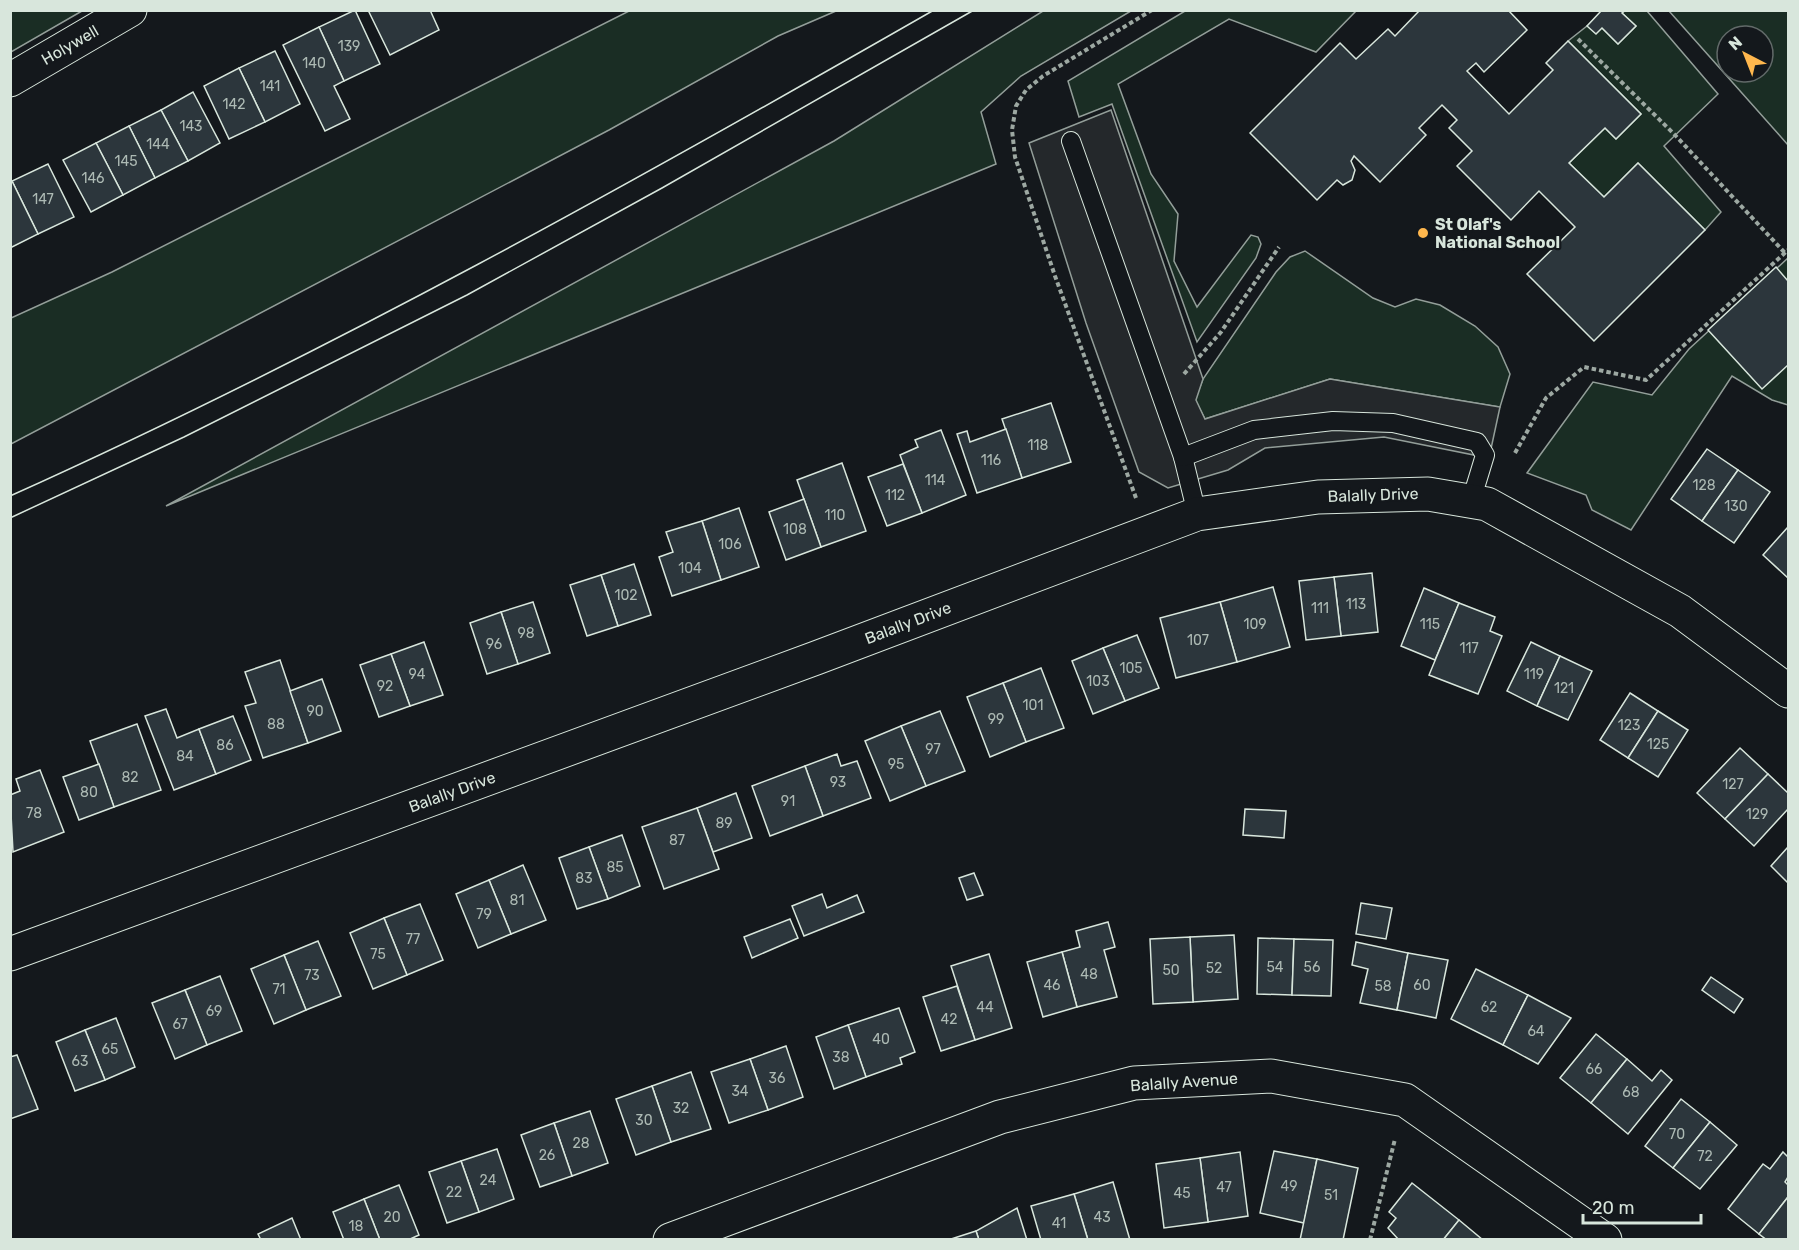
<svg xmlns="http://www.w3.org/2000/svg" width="1799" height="1250" viewBox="0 0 1799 1250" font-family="Rubik,sans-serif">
  <rect width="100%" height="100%" fill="#14181c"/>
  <!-- green -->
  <g fill="#1a2d24" stroke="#939e99" stroke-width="1.5" fill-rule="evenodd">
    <path d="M11,10H82V11L11,52Z"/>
    <path d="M631,10L836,11L778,36L609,130L11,444V318L112,272Z"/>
    <path d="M1043,11H1131L1021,76L981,112L996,164L166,506L834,141Z"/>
    <path d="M1185,11H1356L1316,52L1229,19L1118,84L1151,174L1178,214L1174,261L1197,307L1251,235L1258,237L1261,244L1256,258L1197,342L1112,104L1079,117L1068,81Z"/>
    <path d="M1625,11H1647L1718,94L1664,146L1721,212L1705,230L1638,163L1604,197L1569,163L1605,128L1616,139L1641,114L1568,41L1587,26L1602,28L1618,44L1636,26L1622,13Z"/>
    <path d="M1669,11H1788V145ZM1727,36H1763V72H1727Z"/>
    <path d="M1305,251L1373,298L1395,307L1416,299L1440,305L1475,326L1498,347L1510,374L1500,407L1330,379L1205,419L1195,400L1203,379L1276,272L1290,257Z"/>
    <path d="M1788,258V405L1772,400L1732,376L1631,530L1592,510L1586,495L1527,473L1593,382L1652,395L1689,349Z"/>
  </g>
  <!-- parking -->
  <path fill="#24282b" stroke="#939e99" stroke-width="1.5" d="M1111,110L1203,379L1196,400L1205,419L1330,379L1500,407L1489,458L1384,437L1265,448L1228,470L1168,488L1139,472L1086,323L1029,143Z"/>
  <!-- building -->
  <g fill="#2c363c" stroke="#d8e6dc" stroke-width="1.5">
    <path d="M355,10L380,64L344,81L319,27Z"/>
    <path d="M368,10H430L439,30L390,55Z"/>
    <path d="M1420,10H1508L1527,30L1484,72L1476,63L1467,71L1509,114L1553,70L1546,63L1568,41L1641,114L1616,139L1605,128L1569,163L1604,197L1638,163L1705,230L1594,341L1527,274L1575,227L1539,191L1511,220L1457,166L1472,151L1449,128L1457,120L1442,105L1419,128L1426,135L1380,182L1354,156L1351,161L1355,170L1352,180L1343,185L1337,180L1317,200L1250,133L1340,43L1356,59L1388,29L1395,36Z"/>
    <path d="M1602,10H1625L1622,13L1636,26L1618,44L1602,28L1596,34L1587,26Z"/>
    <path d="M319,27L344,81L334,86L350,119L325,131L283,45Z"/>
    <path d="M275,51L300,104L265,122L239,68Z"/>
    <path d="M239,68L265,122L229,139L204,86Z"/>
    <path d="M193,92L220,143L188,161L161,110Z"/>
    <path d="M161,110L188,161L155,178L129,126Z"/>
    <path d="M129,126L155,178L123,195L96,143Z"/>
    <path d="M96,143L123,195L91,212L63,160Z"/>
    <path d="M48,164L74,217L38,234L12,181Z"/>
    <path d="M12,181L38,234L10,248V182Z"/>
    <path d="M1776,267L1788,281V365L1762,389L1708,330Z"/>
    <path d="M1051,403L1071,462L1022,478L1002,419Z"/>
    <path d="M1006,429L1022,478L977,493L957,434L967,431L970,442Z"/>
    <path d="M941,430L966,495L922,513L900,455L918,447L915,440Z"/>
    <path d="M1707,449L1738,470L1702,521L1671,499Z"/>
    <path d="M842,463L866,531L821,547L797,480Z"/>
    <path d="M903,464L922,513L887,526L868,477Z"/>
    <path d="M1738,470L1770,492L1734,543L1702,521Z"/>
    <path d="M804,499L821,547L786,560L769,512Z"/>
    <path d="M739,508L759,567L721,580L702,521Z"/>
    <path d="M702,521L721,580L672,596L659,557L673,552L666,532Z"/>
    <path d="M1788,527V578L1763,555Z"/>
    <path d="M634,564L651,615L618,626L601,575Z"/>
    <path d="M1372,573L1378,632L1341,636L1334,577Z"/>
    <path d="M601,575L618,626L587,636L570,585Z"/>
    <path d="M1334,577L1341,636L1306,640L1299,581Z"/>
    <path d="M1273,587L1290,647L1237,662L1220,602Z"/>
    <path d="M1424,588L1459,603L1435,660L1401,646Z"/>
    <path d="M533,602L550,653L518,664L501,612Z"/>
    <path d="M1220,602L1237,662L1176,678L1160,618Z"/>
    <path d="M1459,603L1495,617L1490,631L1502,636L1478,694L1429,675Z"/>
    <path d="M501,612L518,664L487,674L470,623Z"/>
    <path d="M1137,635L1159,688L1125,701L1103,648Z"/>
    <path d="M424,642L443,695L410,706L391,654Z"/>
    <path d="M1531,642L1560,656L1537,706L1507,691Z"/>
    <path d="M1103,648L1125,701L1093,714L1072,661Z"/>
    <path d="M391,654L410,706L379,717L360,665Z"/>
    <path d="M1560,656L1592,671L1568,720L1537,706Z"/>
    <path d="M280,660L308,743L263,758L245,706L256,703L245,672Z"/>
    <path d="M1041,668L1064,728L1026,742L1003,683Z"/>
    <path d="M322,679L341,731L308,743L290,691Z"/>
    <path d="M1003,683L1026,742L990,757L967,697Z"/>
    <path d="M1630,693L1658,711L1628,758L1600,740Z"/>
    <path d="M166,709L177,738L199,729L216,774L174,790L145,716Z"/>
    <path d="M940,711L965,771L926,786L901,726Z"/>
    <path d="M1658,711L1688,730L1658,777L1628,758Z"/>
    <path d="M233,716L251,760L216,774L199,729Z"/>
    <path d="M137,724L161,790L114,807L90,741Z"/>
    <path d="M901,726L926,786L890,801L865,741Z"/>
    <path d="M1740,748L1768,774L1725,819L1697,793Z"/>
    <path d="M837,754L841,766L857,761L871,798L823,816L805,766Z"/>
    <path d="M99,764L114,807L79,820L63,777Z"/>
    <path d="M805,766L823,816L770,836L752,786Z"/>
    <path d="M40,770L64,832L13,852L10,795L20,791L16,779Z"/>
    <path d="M1768,774L1788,793V809L1754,846L1725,819Z"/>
    <path d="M736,793L752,838L713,852L697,808Z"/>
    <path d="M697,808L719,869L664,889L642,827Z"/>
    <path d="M1245,809L1286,811L1284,838L1243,835Z"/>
    <path d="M622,835L640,886L608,899L589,847Z"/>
    <path d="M589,847L608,899L577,909L559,858Z"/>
    <path d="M1788,847V883L1771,866Z"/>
    <path d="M523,865L546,920L511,934L489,880Z"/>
    <path d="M974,873L983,895L967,900L959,878Z"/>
    <path d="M489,880L511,934L478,948L456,894Z"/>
    <path d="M822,894L827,908L857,895L864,912L804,936L792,906Z"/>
    <path d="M1361,903L1392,908L1386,939L1356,934Z"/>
    <path d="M420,904L443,960L407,975L384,918Z"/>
    <path d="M384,918L407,975L373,989L350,933Z"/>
    <path d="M790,919L798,938L752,958L744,937Z"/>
    <path d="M1108,922L1115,947L1104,950L1117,997L1077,1007L1062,952L1080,947L1076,931Z"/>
    <path d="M1234,935L1238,999L1193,1002L1190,937Z"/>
    <path d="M1190,937L1193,1002L1153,1004L1150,939Z"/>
    <path d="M1258,938L1294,939L1292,995L1257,994Z"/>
    <path d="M1294,939L1333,940L1331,996L1292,995Z"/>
    <path d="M318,941L341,996L306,1010L284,955Z"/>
    <path d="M1356,942L1408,953L1397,1010L1360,1003L1368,969L1352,965Z"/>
    <path d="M1062,952L1077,1007L1043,1017L1027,962Z"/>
    <path d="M1408,953L1448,960L1436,1018L1397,1010Z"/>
    <path d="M989,954L1012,1028L975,1040L951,966Z"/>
    <path d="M284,955L306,1010L274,1024L251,969Z"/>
    <path d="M1476,969L1528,995L1503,1045L1451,1019Z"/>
    <path d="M220,976L242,1031L207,1045L185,990Z"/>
    <path d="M1711,977L1743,999L1734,1013L1702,990Z"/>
    <path d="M957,986L975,1040L941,1051L923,997Z"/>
    <path d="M185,990L207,1045L175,1059L152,1003Z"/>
    <path d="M1528,995L1571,1018L1538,1064L1503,1045Z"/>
    <path d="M899,1008L915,1052L900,1058L902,1064L866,1077L848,1025Z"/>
    <path d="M116,1018L135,1067L105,1080L85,1030Z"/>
    <path d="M848,1025L866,1077L834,1089L816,1037Z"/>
    <path d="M85,1030L105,1080L75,1091L56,1042Z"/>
    <path d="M1596,1034L1627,1059L1591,1103L1560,1078Z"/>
    <path d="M786,1046L803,1097L768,1110L750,1059Z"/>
    <path d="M17,1055L38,1109L10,1119V1057Z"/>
    <path d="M750,1059L768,1110L729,1123L711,1072Z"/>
    <path d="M1627,1059L1652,1081L1661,1070L1672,1080L1628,1134L1591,1103Z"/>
    <path d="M691,1072L711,1129L671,1142L652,1086Z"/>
    <path d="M652,1086L671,1142L636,1155L616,1099Z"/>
    <path d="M1681,1099L1710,1122L1673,1168L1645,1146Z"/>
    <path d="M590,1111L608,1163L572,1176L554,1123Z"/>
    <path d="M1710,1122L1737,1145L1700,1189L1673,1168Z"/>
    <path d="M554,1123L572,1176L540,1187L521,1135Z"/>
    <path d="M497,1149L514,1199L479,1212L461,1161Z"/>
    <path d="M1274,1151L1317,1159L1304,1223L1260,1213Z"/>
    <path d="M1240,1152L1248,1216L1208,1222L1200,1158Z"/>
    <path d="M1783,1152L1788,1157V1177L1785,1182L1788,1185V1197L1759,1234L1728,1209L1763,1164L1770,1169Z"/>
    <path d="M1200,1158L1208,1222L1164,1228L1156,1164Z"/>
    <path d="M1317,1159L1358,1168L1343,1240H1300Z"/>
    <path d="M461,1161L479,1212L447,1223L429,1172Z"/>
    <path d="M1113,1182L1130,1240H1088L1074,1194Z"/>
    <path d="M1412,1183L1459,1220L1443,1240H1399L1388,1228L1396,1218L1389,1212Z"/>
    <path d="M399,1185L419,1235L408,1240H380L364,1199Z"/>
    <path d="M1074,1194L1088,1240H1041L1031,1206Z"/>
    <path d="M1788,1197V1240H1767L1759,1234Z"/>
    <path d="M364,1199L380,1240H344L333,1212Z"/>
    <path d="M1017,1208L1027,1240H979L976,1231Z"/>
    <path d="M292,1218L301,1240H261L258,1234Z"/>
    <path d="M1459,1220L1483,1240H1443Z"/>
    <path d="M976,1231L979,1240H948Z"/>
  </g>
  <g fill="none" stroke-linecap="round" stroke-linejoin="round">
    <!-- lane casing -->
    <g stroke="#d8e6dc" stroke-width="20">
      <g id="lane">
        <path d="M1071,141L1183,457L1197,514"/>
        <path d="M1183,457L1254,430L1333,421L1393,423L1477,442L1485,455L1471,501"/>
      </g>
    </g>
    <!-- street casing -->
    <g stroke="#d8e6dc" stroke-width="35">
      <g id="street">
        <path d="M10,80L130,10"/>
        <path d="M10,954L816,658L1197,514L1318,497L1428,494L1487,504L1680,611L1788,691"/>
        <path d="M670,1240L1000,1117L1134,1083L1271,1076L1405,1100L1605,1240"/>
      </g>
    </g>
    <!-- path -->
    <g stroke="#9da8a2" stroke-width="4" stroke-dasharray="4.5 3" stroke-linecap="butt">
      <path d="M1578,39L1674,134L1785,253"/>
      <path d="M1184,374L1221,332L1279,247"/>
      <path d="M1515,453L1546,398L1584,367L1646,380L1788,250"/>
      <path d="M1136,498L1055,276L1015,157L1012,130L1016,106L1026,90L1043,76L1152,10"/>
      <path d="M1370,1240L1395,1139"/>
    </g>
    <!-- lane -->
    <use href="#lane" stroke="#14181c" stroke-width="18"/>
    <!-- street -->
    <use href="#street" stroke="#14181c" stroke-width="33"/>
    <!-- tram -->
    <g stroke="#d8e6dc" stroke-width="1.5">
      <path d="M10,496C328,353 632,183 934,10"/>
      <path d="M10,518L184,437L467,295L662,188L974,10"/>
    </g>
  </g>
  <!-- markers -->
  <circle fill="#ffb74d" stroke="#14181c" stroke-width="2" cx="1423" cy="233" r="6"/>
  <g text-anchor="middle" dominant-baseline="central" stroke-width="4.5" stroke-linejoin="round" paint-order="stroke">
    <!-- number labels -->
    <g font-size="14" fill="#adbab4">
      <text x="349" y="46">139</text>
      <text x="314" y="63">140</text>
      <text x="270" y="86">141</text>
      <text x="234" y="104">142</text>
      <text x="191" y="126">143</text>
      <text x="158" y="144">144</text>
      <text x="126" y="161">145</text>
      <text x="93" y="178">146</text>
      <text x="43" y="199">147</text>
      <text x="1038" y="445">118</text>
      <text x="991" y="460">116</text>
      <text x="935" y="480">114</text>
      <text x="1704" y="485">128</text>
      <text x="895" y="495">112</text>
      <text x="1736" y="506">130</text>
      <text x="835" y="515">110</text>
      <text x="795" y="529">108</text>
      <text x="730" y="544">106</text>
      <text x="690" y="568">104</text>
      <text x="626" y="595">102</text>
      <text x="1356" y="604">113</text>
      <text x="1320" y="608">111</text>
      <text x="1255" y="624">109</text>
      <text x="1430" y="624">115</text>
      <text x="526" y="633">98</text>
      <text x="1198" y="640">107</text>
      <text x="494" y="644">96</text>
      <text x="1469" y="648">117</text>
      <text x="1131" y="668">105</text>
      <text x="417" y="674">94</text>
      <text x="1534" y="674">119</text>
      <text x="1098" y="681">103</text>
      <text x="385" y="686">92</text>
      <text x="1564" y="688">121</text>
      <text x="1033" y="705">101</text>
      <text x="315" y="711">90</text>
      <text x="996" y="719">99</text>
      <text x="276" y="724">88</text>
      <text x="1629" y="725">123</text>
      <text x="1658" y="744">125</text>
      <text x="225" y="745">86</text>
      <text x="933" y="749">97</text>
      <text x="185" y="756">84</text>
      <text x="896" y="764">95</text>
      <text x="130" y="777">82</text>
      <text x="838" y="782">93</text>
      <text x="1733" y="784">127</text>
      <text x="89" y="792">80</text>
      <text x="788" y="801">91</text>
      <text x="34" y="813">78</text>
      <text x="1757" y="814">129</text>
      <text x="724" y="823">89</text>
      <text x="677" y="840">87</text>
      <text x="615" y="867">85</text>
      <text x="584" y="878">83</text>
      <text x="517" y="900">81</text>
      <text x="484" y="914">79</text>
      <text x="413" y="939">77</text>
      <text x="378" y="954">75</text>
      <text x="1275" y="967">54</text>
      <text x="1312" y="967">56</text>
      <text x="1214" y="968">52</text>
      <text x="1171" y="970">50</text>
      <text x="1089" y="974">48</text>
      <text x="312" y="975">73</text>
      <text x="1052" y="985">46</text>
      <text x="1422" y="985">60</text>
      <text x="1383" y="986">58</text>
      <text x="279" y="989">71</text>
      <text x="985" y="1007">44</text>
      <text x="1489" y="1007">62</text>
      <text x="214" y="1011">69</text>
      <text x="949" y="1019">42</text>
      <text x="180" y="1024">67</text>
      <text x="1536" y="1031">64</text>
      <text x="881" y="1039">40</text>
      <text x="110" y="1049">65</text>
      <text x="841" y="1057">38</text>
      <text x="80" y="1061">63</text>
      <text x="1594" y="1069">66</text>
      <text x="777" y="1078">36</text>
      <text x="740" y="1091">34</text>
      <text x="1631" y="1092">68</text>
      <text x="681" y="1108">32</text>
      <text x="644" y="1120">30</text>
      <text x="1677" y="1134">70</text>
      <text x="581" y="1143">28</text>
      <text x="547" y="1155">26</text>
      <text x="1705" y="1156">72</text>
      <text x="488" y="1180">24</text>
      <text x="1289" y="1186">49</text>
      <text x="1224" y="1187">47</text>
      <text x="454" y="1192">22</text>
      <text x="1182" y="1193">45</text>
      <text x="1331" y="1195">51</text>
      <text x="392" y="1217">20</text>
      <text x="1102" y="1217">43</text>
      <text x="1059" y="1223">41</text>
      <text x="356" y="1226">18</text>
    </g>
    <!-- street labels -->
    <g font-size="16" fill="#d8e6dc" stroke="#14181c">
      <text transform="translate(70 45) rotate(-30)">Holywell</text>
      <text transform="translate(1373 495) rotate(-2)">Balally Drive</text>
      <text transform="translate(908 623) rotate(-21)">Balally Drive</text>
      <text transform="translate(452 792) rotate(-20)">Balally Drive</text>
      <text transform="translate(1184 1082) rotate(-4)">Balally Avenue</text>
    </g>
    <!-- poi labels -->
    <g font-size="16" font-weight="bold" fill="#d8e6dc" stroke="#14181c" text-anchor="start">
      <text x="1435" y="224">St Olaf's<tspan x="1435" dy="18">National School</tspan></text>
    </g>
  </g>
  <!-- border -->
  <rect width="1799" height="1250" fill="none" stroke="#d8e6dc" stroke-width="24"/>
  <!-- north arrow -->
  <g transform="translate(1745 54) rotate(318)"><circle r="28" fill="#14181c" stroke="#626a69" stroke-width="1.5"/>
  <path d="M0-4.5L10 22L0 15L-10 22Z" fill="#ffb74d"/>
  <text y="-9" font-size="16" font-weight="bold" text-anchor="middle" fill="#d8e6dc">N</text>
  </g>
  <!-- scale -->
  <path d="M1583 1214v9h118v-9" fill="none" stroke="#d8e6dc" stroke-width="3"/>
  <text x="1592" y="1214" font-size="18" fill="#d8e6dc" stroke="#14181c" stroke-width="4.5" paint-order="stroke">20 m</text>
</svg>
